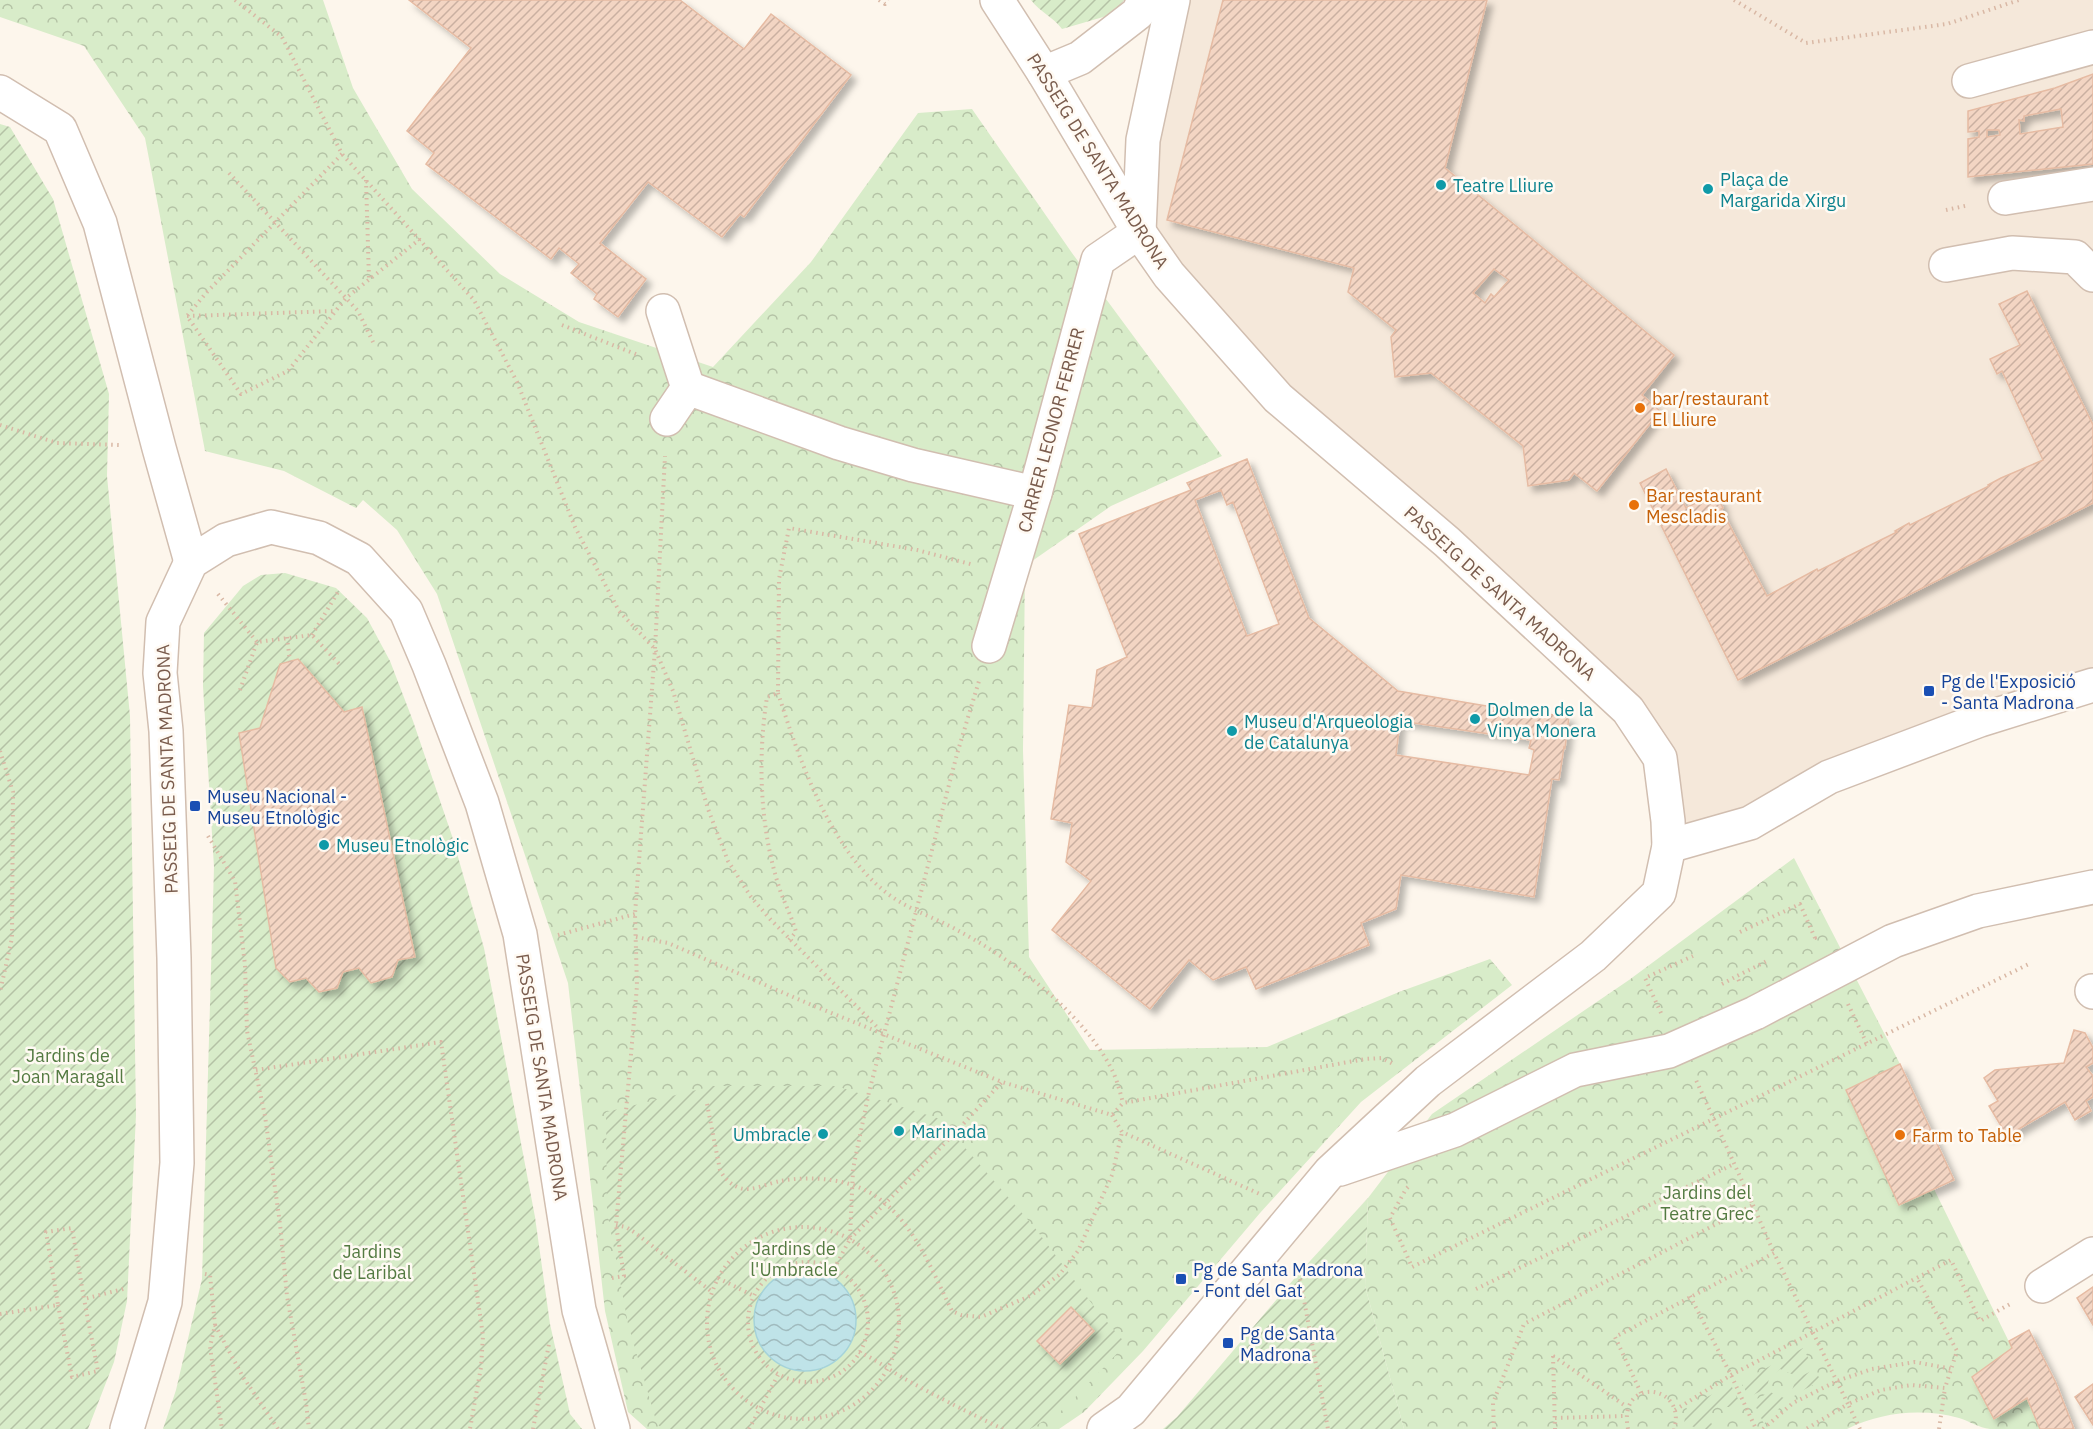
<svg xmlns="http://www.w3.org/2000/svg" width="2093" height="1429" viewBox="0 0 2093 1429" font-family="'IBM Plex Sans',sans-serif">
  <defs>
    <pattern id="park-crowns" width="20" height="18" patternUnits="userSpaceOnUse" patternTransform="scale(1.5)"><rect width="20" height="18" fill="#d8ecc9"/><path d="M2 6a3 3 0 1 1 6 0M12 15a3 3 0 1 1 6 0" fill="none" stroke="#b4c2a5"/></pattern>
    <pattern id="garden-furrows" width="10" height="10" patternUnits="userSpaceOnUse" patternTransform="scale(1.5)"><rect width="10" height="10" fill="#d8ecc9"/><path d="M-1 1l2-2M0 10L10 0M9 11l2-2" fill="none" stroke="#b4c2a5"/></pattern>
    <pattern id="water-waves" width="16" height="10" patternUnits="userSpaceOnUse" patternTransform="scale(1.5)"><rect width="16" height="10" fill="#bfe3e8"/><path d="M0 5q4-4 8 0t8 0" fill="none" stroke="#a0bbbe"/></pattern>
    <pattern id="building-hatch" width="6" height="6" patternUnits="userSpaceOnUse" patternTransform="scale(1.5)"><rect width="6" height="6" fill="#f3d5c3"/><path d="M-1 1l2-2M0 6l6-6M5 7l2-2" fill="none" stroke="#cab0a1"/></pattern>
    <filter id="shadow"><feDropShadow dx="5.5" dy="5.5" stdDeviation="3" flood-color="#0004"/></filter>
  </defs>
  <rect width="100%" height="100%" fill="#fdf6ec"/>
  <!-- residential -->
  <path fill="#f5e8da" d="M1173,0H2093V685L1669,846L1660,758L1278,398L1139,232Z"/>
  <!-- park -->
  <g fill="url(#park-crowns)">
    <path d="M0,0H323L353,88L412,189L500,274L579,322L713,367L811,262L918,113L972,109L1072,253L1222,456L1111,506L1025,566L1023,750L1029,957L1090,1050L1267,1047L1399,992L1490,959L1512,985L1361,1102L1260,1213L1143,1351L1084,1412L1059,1429H647L628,1412L605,1311L568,983L437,594L397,530L363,500L356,508L284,471L205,451L145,138L84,46L0,17Z"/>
    <path d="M1794,858L1900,1064L1934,1189L2012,1348L1972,1377L1994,1418L2027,1398L2040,1429C2024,1429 2006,1429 1990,1429C1979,1428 1969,1421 1959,1418C1922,1408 1882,1412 1847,1429H1404L1365,1286L1368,1198L1432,1114L1629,980Z"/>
  </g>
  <!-- garden -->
  <g fill="url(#garden-furrows)">
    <path d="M1031,0H1124L1110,15L1062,29C1053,17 1040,12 1031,0Z"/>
    <path d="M0,124L10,127L53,199L109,394L107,476L130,716L136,1115L127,1301L114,1362L88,1429H0Z"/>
    <path d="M285,573L336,588L367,618L390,661L413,721L452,836L484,948L535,1217L550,1324L570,1414L582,1429H163L176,1390L202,1279L214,867L203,686L204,633L243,586L261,575Z"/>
    <path d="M713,1086H836L940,1119L1035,1228L1096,1309L1126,1344L1064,1409L1030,1429H663L657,1424L628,1324L607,1211L606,1112Z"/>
    <path d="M1368,1198L1365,1286L1404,1429H1163L1177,1417L1299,1273Z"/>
    <path d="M1803,1348L1812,1365L1794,1375L1780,1369L1769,1378L1767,1388L1749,1397L1741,1382Z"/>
    <path d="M1815,1369L1821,1382C1798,1390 1780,1406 1764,1424L1753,1401L1770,1392L1784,1398L1791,1393L1796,1379Z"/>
    <path d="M1731,1385L1739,1402C1738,1402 1730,1406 1729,1407C1717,1408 1714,1403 1709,1418L1714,1429H1699L1684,1423L1687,1407Z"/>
  </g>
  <!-- water -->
  <circle fill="url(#water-waves)" stroke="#a5d3da" stroke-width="1.5" cx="805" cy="1320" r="51"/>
  <!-- building -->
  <g fill="url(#building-hatch)" stroke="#e6bba3" stroke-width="1.5" fill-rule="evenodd" filter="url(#shadow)">
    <path d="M409,0H680L744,49L771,14L851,75L744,217L740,214L722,237L648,182L600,243L646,279L618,317L594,299L597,294L571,273L579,264L559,248L551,259L426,164L434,153L407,131L471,48Z"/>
    <path d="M1223,0H1487L1445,168L1674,355L1642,395L1660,411L1597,491L1574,473L1569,480L1528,486L1523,446L1431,373L1395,377L1391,337L1396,330L1348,292L1354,268L1167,220ZM1494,269L1509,280L1494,297L1491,294L1485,303L1473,293Z"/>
    <path d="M2093,74V164L1968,177V139L1979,137V131L1968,132V111L2055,88ZM2061,109L2063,127L2020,134L2019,120L2024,121V116ZM1987,130H1999L2000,135L1987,137Z"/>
    <path d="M2027,291L2093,425V503L1738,680L1640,483L1666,469L1686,508L1715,493L1723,508L1721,509L1767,596L1817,569L1818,571L1897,532L1895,531L1909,523L1910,525L1989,486L1988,485L2001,478L2043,460L2002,371L1997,374L1990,359L2020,345L1999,304Z"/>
    <path d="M1247,459L1309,618L1398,691L1540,715L1539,713L1569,717L1565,748L1564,747L1559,780L1552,779L1534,897L1401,875L1396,909L1361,923L1369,945L1256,989L1246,967L1213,980L1189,960L1150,1009L1052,930L1091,881L1066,862L1072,823L1051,819L1069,705L1092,708L1097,670L1127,657L1079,534L1191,490L1187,483ZM1221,490L1227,505L1233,502L1279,624L1247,636L1195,500ZM1400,721L1531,740L1529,748L1534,750L1529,775L1396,755Z"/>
    <path d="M298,659L344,712L362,707L415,957L398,960L392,977L371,983L359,968L343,972L337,988L319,992L306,978L290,982L276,968L239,733L260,728L280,664Z"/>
    <path d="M2074,1030L2085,1033L2093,1048V1063L2086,1067L2093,1076V1097L2086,1101L2091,1111L2075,1120L2065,1102L2007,1136L1989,1106L1998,1101L1984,1078L1995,1070L2064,1063Z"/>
    <path d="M1900,1064L1954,1180L1899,1205L1846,1090Z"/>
    <path d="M2093,1287V1325L2077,1298Z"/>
    <path d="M1071,1307L1094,1331L1060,1364L1037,1341Z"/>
    <path d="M2029,1330L2056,1383L2074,1429H2040L2027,1398L1994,1419L1972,1377L2012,1348L2009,1341Z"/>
    <path d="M2093,1384V1425L2075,1397Z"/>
  </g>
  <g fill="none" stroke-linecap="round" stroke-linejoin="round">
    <!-- minor casing -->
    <g stroke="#d1beb0" stroke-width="36">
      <g id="minor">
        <path d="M997,0L1044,73L1139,232L1169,275L1278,398L1447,542L1628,710L1660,758L1668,821L1669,846L1659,893L1593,956L1428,1081L1330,1172L1131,1410L1104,1429"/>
        <path d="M1044,73L1080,58L1138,13L1144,0"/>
        <path d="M1969,81L2093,47"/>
        <path d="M0,92L60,129L100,223L159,448L191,562"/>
        <path d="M2005,198L2093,184"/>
        <path d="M1139,232L1143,140L1173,0"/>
        <path d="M1946,265L2012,253L2075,257L2093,275"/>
        <path d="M663,311L688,388"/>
        <path d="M667,419L688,388L839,443L913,465L1035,493"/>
        <path d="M989,646L1035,493L1098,260L1139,232"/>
        <path d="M1669,846L1750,823L1829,777L1980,720L2093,685"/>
        <path d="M2092,991L2093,992"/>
        <path d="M1340,1169L1455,1130L1575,1070L1669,1051L1755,1013L1893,941L1978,911L2093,887"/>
        <path d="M2042,1286L2093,1254"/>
        <path d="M127,1429L165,1302L177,1163L174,958L166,731L160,673L163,622L191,562L226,540L271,527L319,538L359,559L406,611L429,665L482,803L520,934L579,1310L613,1429"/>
      </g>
    </g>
    <!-- path -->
    <g stroke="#d9b8a5" stroke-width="4" stroke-dasharray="1.5 4.5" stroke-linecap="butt">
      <path d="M235,0L282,37L342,154L474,300L517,382L575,527L619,611L655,649L673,691L708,809L728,861L751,897L770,919L884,1034"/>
      <path d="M879,0L885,4L888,0"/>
      <path d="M1734,0L1806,43L1947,24L2019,0"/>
      <path d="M342,154L206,293L187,316L241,394L288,371L346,298L420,239"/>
      <path d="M229,173L358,311L374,344"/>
      <path d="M366,180L369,279"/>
      <path d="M1946,210L1969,205"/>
      <path d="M187,316L335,311"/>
      <path d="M562,325L638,355"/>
      <path d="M0,425L57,443L120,445"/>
      <path d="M218,594L257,642"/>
      <path d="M312,635L338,592"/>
      <path d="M287,637L290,662"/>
      <path d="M240,690L257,642L312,635L341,666"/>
      <path d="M778,693C799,759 830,850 888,894C909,910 934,917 957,930C1012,959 1082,1012 1111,1068C1117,1079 1120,1092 1123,1103"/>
      <path d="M0,751L13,792L12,938L0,992"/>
      <path d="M208,836L235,881L245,965L247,1031L265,1116L280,1224L287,1296L306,1403L309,1429"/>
      <path d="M1740,932L1800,904L1815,938H1814"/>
      <path d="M558,935L635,914"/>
      <path d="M636,937L668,943L814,1006L1002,1082L1112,1115L1123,1103L1365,1059L1382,1058L1393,1064"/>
      <path d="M789,940L796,932C792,918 786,906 781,893C760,832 757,761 767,697L778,693L779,579L789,528L917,550L974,565"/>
      <path d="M1739,981L1737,976L1769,960"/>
      <path d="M1722,984L1737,976"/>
      <path d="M1848,1004L1867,1044"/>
      <path d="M1661,1013L1645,978L1693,956"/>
      <path d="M256,1070L441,1042L483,1336L481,1367L470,1429"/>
      <path d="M707,1104L720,1170C724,1178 731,1185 740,1188C751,1192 769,1183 780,1181C813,1175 855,1179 881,1200C916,1227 933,1273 952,1311L961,1315L981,1317L1030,1296L1059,1275L1078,1251L1112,1175L1122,1132"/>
      <path d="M1112,1115L1122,1132L1262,1195"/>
      <path d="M1408,1187L1406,1189L1390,1218L1412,1267L2031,963"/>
      <path d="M1753,1205L1774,1253"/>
      <path d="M616,1225L626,1227L634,1232L711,1291"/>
      <circle cx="803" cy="1323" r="96"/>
      <path d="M850,1239L953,1135L1002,1082"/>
      <circle cx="808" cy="1322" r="60"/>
      <path d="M834,1269L850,1239L853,1169L869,1092L957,754L979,681"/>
      <path d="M1294,1270L1299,1273L1328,1429"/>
      <path d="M205,1274L210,1275L215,1325L210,1347L222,1429"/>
      <path d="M612,1278L624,1276L616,1225L637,986L635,914L655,649L665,456"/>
      <path d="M718,1278L754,1296"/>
      <path d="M1476,1289L1734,1164"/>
      <path d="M1690,1296L1731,1375L1756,1429"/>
      <path d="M58,1305L72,1377L98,1371L84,1299"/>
      <path d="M0,1314L58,1305L46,1232L72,1228L84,1299L127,1288"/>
      <path d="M215,1325L243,1377L278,1429"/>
      <path d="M859,1352C875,1359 888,1369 903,1378C936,1396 969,1413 1003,1429"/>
      <path d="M1553,1356L1627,1407"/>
      <path d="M1553,1356L1555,1429"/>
      <path d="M1641,1393L1615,1337L1774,1253L1848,1404L1806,1429"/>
      <path d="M1675,1410L1731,1375L1951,1260L1980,1321L2010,1304"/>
      <path d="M1555,1418L1625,1416"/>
      <path d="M533,1429L549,1344"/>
      <path d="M749,1429L778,1375"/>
      <path d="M1494,1429L1493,1403L1524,1324L1753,1205L1696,1080"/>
      <path d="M1628,1429C1617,1375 1688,1384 1674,1429"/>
      <path d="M1763,1429L1793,1403L1837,1381L1872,1369L1915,1362L1952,1369"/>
      <path d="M1860,1429L1848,1404L1881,1390L1911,1385L1945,1388L1957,1351L1917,1278"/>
      <path d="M1939,1429L1945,1388"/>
    </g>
    <!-- minor -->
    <use href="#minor" stroke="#fff" stroke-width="33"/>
  </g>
  <!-- markers -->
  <g fill="#0f9aa8" stroke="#fffaf3" stroke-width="2">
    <circle cx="1441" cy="185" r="6"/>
    <circle cx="1708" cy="189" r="6"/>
    <circle cx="1475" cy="719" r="6"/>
    <circle cx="1232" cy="731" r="6"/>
    <circle cx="324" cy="845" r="6"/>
    <circle cx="899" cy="1131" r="6"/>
    <circle cx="823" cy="1134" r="6"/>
  </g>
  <g fill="#e8710a" stroke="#fffaf3" stroke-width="2">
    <circle cx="1640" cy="408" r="6"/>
    <circle cx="1634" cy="505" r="6"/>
    <circle cx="1900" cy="1135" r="6"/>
  </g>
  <g fill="#1a4fb4" stroke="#fffaf3" stroke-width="2">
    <rect x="1923" y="685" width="12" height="12" rx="3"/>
    <rect x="189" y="800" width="12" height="12" rx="3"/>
    <rect x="1175" y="1273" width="12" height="12" rx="3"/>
    <rect x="1222" y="1337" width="12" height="12" rx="3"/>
  </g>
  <g text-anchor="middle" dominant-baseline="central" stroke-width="5" stroke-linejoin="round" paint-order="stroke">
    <!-- street labels -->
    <g font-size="18" fill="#7a5c4d" stroke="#fffaf3">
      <text transform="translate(1098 161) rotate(58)">PASSEIG DE SANTA MADRONA</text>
      <text transform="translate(1051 430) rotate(-75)">CARRER LEONOR FERRER</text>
      <text transform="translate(1500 593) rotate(42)">PASSEIG DE SANTA MADRONA</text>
      <text transform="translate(167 769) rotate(-92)">PASSEIG DE SANTA MADRONA</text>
      <text transform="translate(542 1077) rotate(81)">PASSEIG DE SANTA MADRONA</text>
    </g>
    <!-- culture labels -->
    <g font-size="18" fill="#0d838f" stroke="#fffaf3" text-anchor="start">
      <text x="1720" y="179">Plaça de<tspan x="1720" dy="21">Margarida Xirgu</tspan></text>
      <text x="1453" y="185">Teatre Lliure</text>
      <text x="1487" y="709">Dolmen de la<tspan x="1487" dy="21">Vinya Monera</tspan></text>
      <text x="1244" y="721">Museu d'Arqueologia<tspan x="1244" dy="21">de Catalunya</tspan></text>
      <text x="336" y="845">Museu Etnològic</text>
      <text x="911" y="1131">Marinada</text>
      <text x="811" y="1134" text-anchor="end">Umbracle</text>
    </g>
    <!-- food labels -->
    <g font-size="18" fill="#c56008" stroke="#fffaf3" text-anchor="start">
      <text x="1652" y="398">bar/restaurant<tspan x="1652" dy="21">El Lliure</tspan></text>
      <text x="1646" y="495">Bar restaurant<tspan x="1646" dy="21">Mescladis</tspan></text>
      <text x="1912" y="1135">Farm to Table</text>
    </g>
    <!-- transit labels -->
    <g font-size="18" fill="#164399" stroke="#fffaf3" text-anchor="start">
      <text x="1941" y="681">Pg de l'Exposició<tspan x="1941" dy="21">- Santa Madrona</tspan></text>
      <text x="207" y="796">Museu Nacional -<tspan x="207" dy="21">Museu Etnològic</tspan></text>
      <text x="1193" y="1269">Pg de Santa Madrona<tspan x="1193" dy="21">- Font del Gat</tspan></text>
      <text x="1240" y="1333">Pg de Santa<tspan x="1240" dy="21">Madrona</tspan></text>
    </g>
    <!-- park labels -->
    <g font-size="18" fill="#537a41" stroke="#fffaf3">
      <text x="68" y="1055">Jardins de<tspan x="68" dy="21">Joan Maragall</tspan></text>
      <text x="1707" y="1192">Jardins del<tspan x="1707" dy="21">Teatre Grec</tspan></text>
      <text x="794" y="1248">Jardins de<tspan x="794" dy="21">l'Umbracle</tspan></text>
      <text x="372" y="1251">Jardins<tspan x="372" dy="21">de Laribal</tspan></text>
    </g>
  </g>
</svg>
